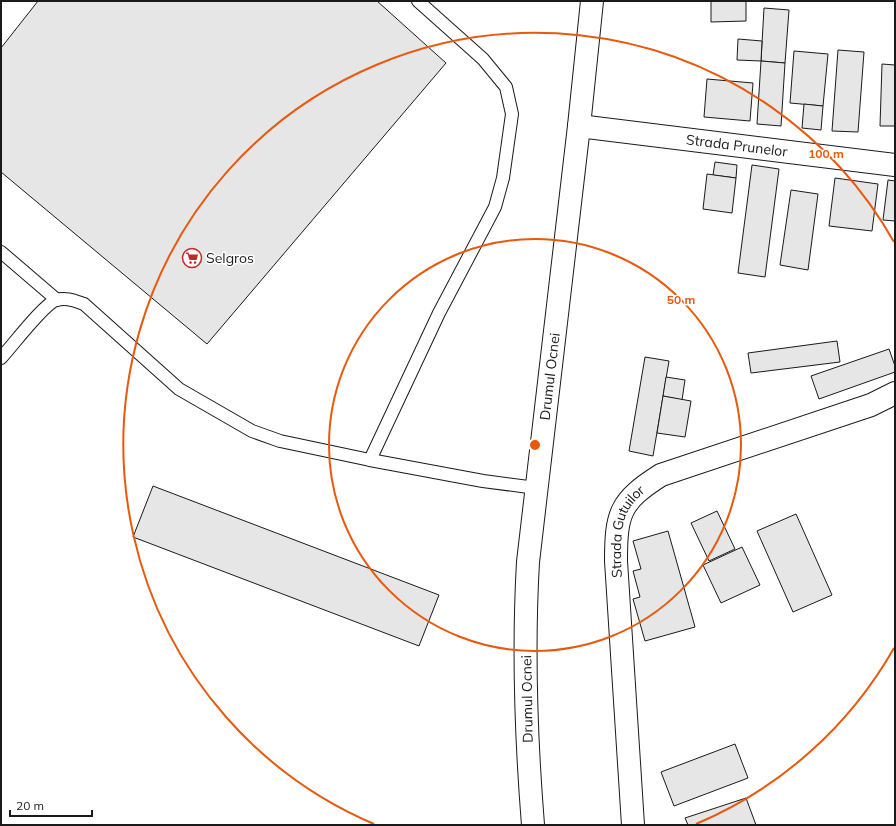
<svg xmlns="http://www.w3.org/2000/svg" width="896" height="826" viewBox="0 0 896 826" font-family="Mulish,sans-serif">
  <rect width="100%" height="100%" fill="#fff"/>
  <!-- building -->
  <g fill="#e6e6e6" stroke="#1a1a1a">
    <path d="M38,1H377L446,63L207,344L1,172V48Z"/>
    <path d="M711,1H746V21L711,22Z"/>
    <path d="M764,8L789,10L785,63L761,61Z"/>
    <path d="M738,39L762,41L761,61L737,60Z"/>
    <path d="M838,50L864,52L858,132L832,131Z"/>
    <path d="M794,51L828,54L823,106L790,103Z"/>
    <path d="M761,61L785,63L781,126L757,124Z"/>
    <path d="M882,64L895,65V126H880Z"/>
    <path d="M707,79L753,83L750,121L704,117Z"/>
    <path d="M804,104L823,106L821,130L802,128Z"/>
    <path d="M715,162L737,165L736,178L713,175Z"/>
    <path d="M752,165L779,169L765,277L738,273Z"/>
    <path d="M707,174L736,178L732,213L703,209Z"/>
    <path d="M835,178L878,184L872,231L829,226Z"/>
    <path d="M888,180L895,181V221L883,220Z"/>
    <path d="M791,190L818,194L808,270L780,265Z"/>
    <path d="M837,341L840,362L751,373L748,353Z"/>
    <path d="M889,349L895,366V372L819,399L811,376Z"/>
    <path d="M645,357L669,361L653,456L629,451Z"/>
    <path d="M666,377L685,380L682,400L663,396Z"/>
    <path d="M663,396L691,401L685,437L657,433Z"/>
    <path d="M153,486L439,595L419,646L133,537Z"/>
    <path d="M717,511L735,549L709,561L691,523Z"/>
    <path d="M796,514L832,595L793,612L757,531Z"/>
    <path d="M668,531L695,627L645,641L633,599L640,597L633,571L641,569L633,541Z"/>
    <path d="M742,547L760,585L721,603L703,565Z"/>
    <path d="M735,744L748,778L674,806L661,772Z"/>
    <path d="M746,798L756,825H688L685,818Z"/>
  </g>
  <g fill="none" stroke-linecap="round" stroke-linejoin="round">
    <!-- service casing -->
    <g stroke="#1a1a1a" stroke-width="14">
      <g id="service">
        <path d="M1,252L57,300"/>
        <path d="M1,358C13,345 43,305 56,300C66,297 75,301 84,304L179,389L252,431L280,441L370,460L483,481L536,488"/>
        <path d="M370,460L439,313L495,207L503,178L512,114L506,87L483,59L418,1"/>
      </g>
    </g>
    <!-- minor casing -->
    <g stroke="#1a1a1a" stroke-width="24">
      <g id="minor">
        <path id="s1" d="M579,126L895,165"/>
        <path id="s2" d="M533,825C526,738 523,649 528,562L579,126L592,1"/>
        <path id="s3" d="M633,825L616,561C616,513 620,501 661,475L871,405L895,393"/>
      </g>
    </g>
    <!-- service -->
    <use href="#service" stroke="#fff" stroke-width="12"/>
    <!-- minor -->
    <use href="#minor" stroke="#fff" stroke-width="22"/>
  </g>
  <!-- distance rings -->
  <g fill="none" stroke="#e8590c" stroke-width="2">
    <circle cx="535" cy="445" r="206"/>
    <path d="M894 648A412 412 0 0 1 696 824M374 824A412 412 0 1 1 894 242"/>
  </g>
  <!-- icons -->
  <defs>
    <g id="supermarket-ring" transform="scale(1)"><circle r="9.5" fill="#fff" stroke="#c62828" stroke-width="1.5"/><path d="M-6-5.5h2.5l.6 2H6L4.5 2H-2.5L-4.4-4H-6ZM-1.5 3.2a1.3 1.3 0 1 0 .1 0ZM3 3.2a1.3 1.3 0 1 0 .1 0Z" fill="#c62828"/></g>
  </defs>
  <g fill-rule="evenodd">
    <use href="#supermarket-ring" x="192" y="258"/>
  </g>
  <g text-anchor="middle" dominant-baseline="central" stroke-width="3" stroke-linejoin="round" paint-order="stroke">
    <!-- street labels -->
    <g font-size="14" fill="#1a1a1a" stroke="#fff">
      <text stroke="none"><textPath href="#s1" startOffset="159">Strada Prunelor</textPath></text>
      <text stroke="none"><textPath href="#s2" startOffset="450">Drumul Ocnei</textPath></text>
      <text stroke="none"><textPath href="#s3" startOffset="297">Strada Gutuilor</textPath></text>
      <text transform="translate(527 699) rotate(-91)">Drumul Ocnei</text>
    </g>
    <!-- poi labels -->
    <g font-size="14" fill="#1a1a1a" stroke="#fff" text-anchor="start">
      <text x="206" y="258">Selgros</text>
    </g>
  </g>
  <circle cx="535" cy="445" r="6" fill="#e8590c" stroke="#fff" stroke-width="2"/>
  <g font-size="12" text-anchor="middle" font-weight="bold" fill="#e8590c" stroke="#fff" stroke-width="3" stroke-linejoin="round" paint-order="stroke">
    <text x="826" y="158">100 m</text>
    <text x="681" y="304">50 m</text>
  </g>
  <!-- border -->
  <rect width="896" height="826" fill="none" stroke="#1a1a1a" stroke-width="4"/>
  <!-- scale -->
  <path d="M10 810v6h82v-6" fill="none" stroke="#1a1a1a" stroke-width="2"/>
  <text x="16" y="810" font-size="12" fill="#1a1a1a" stroke="#ffffff" stroke-width="3" paint-order="stroke">20 m</text>
</svg>
